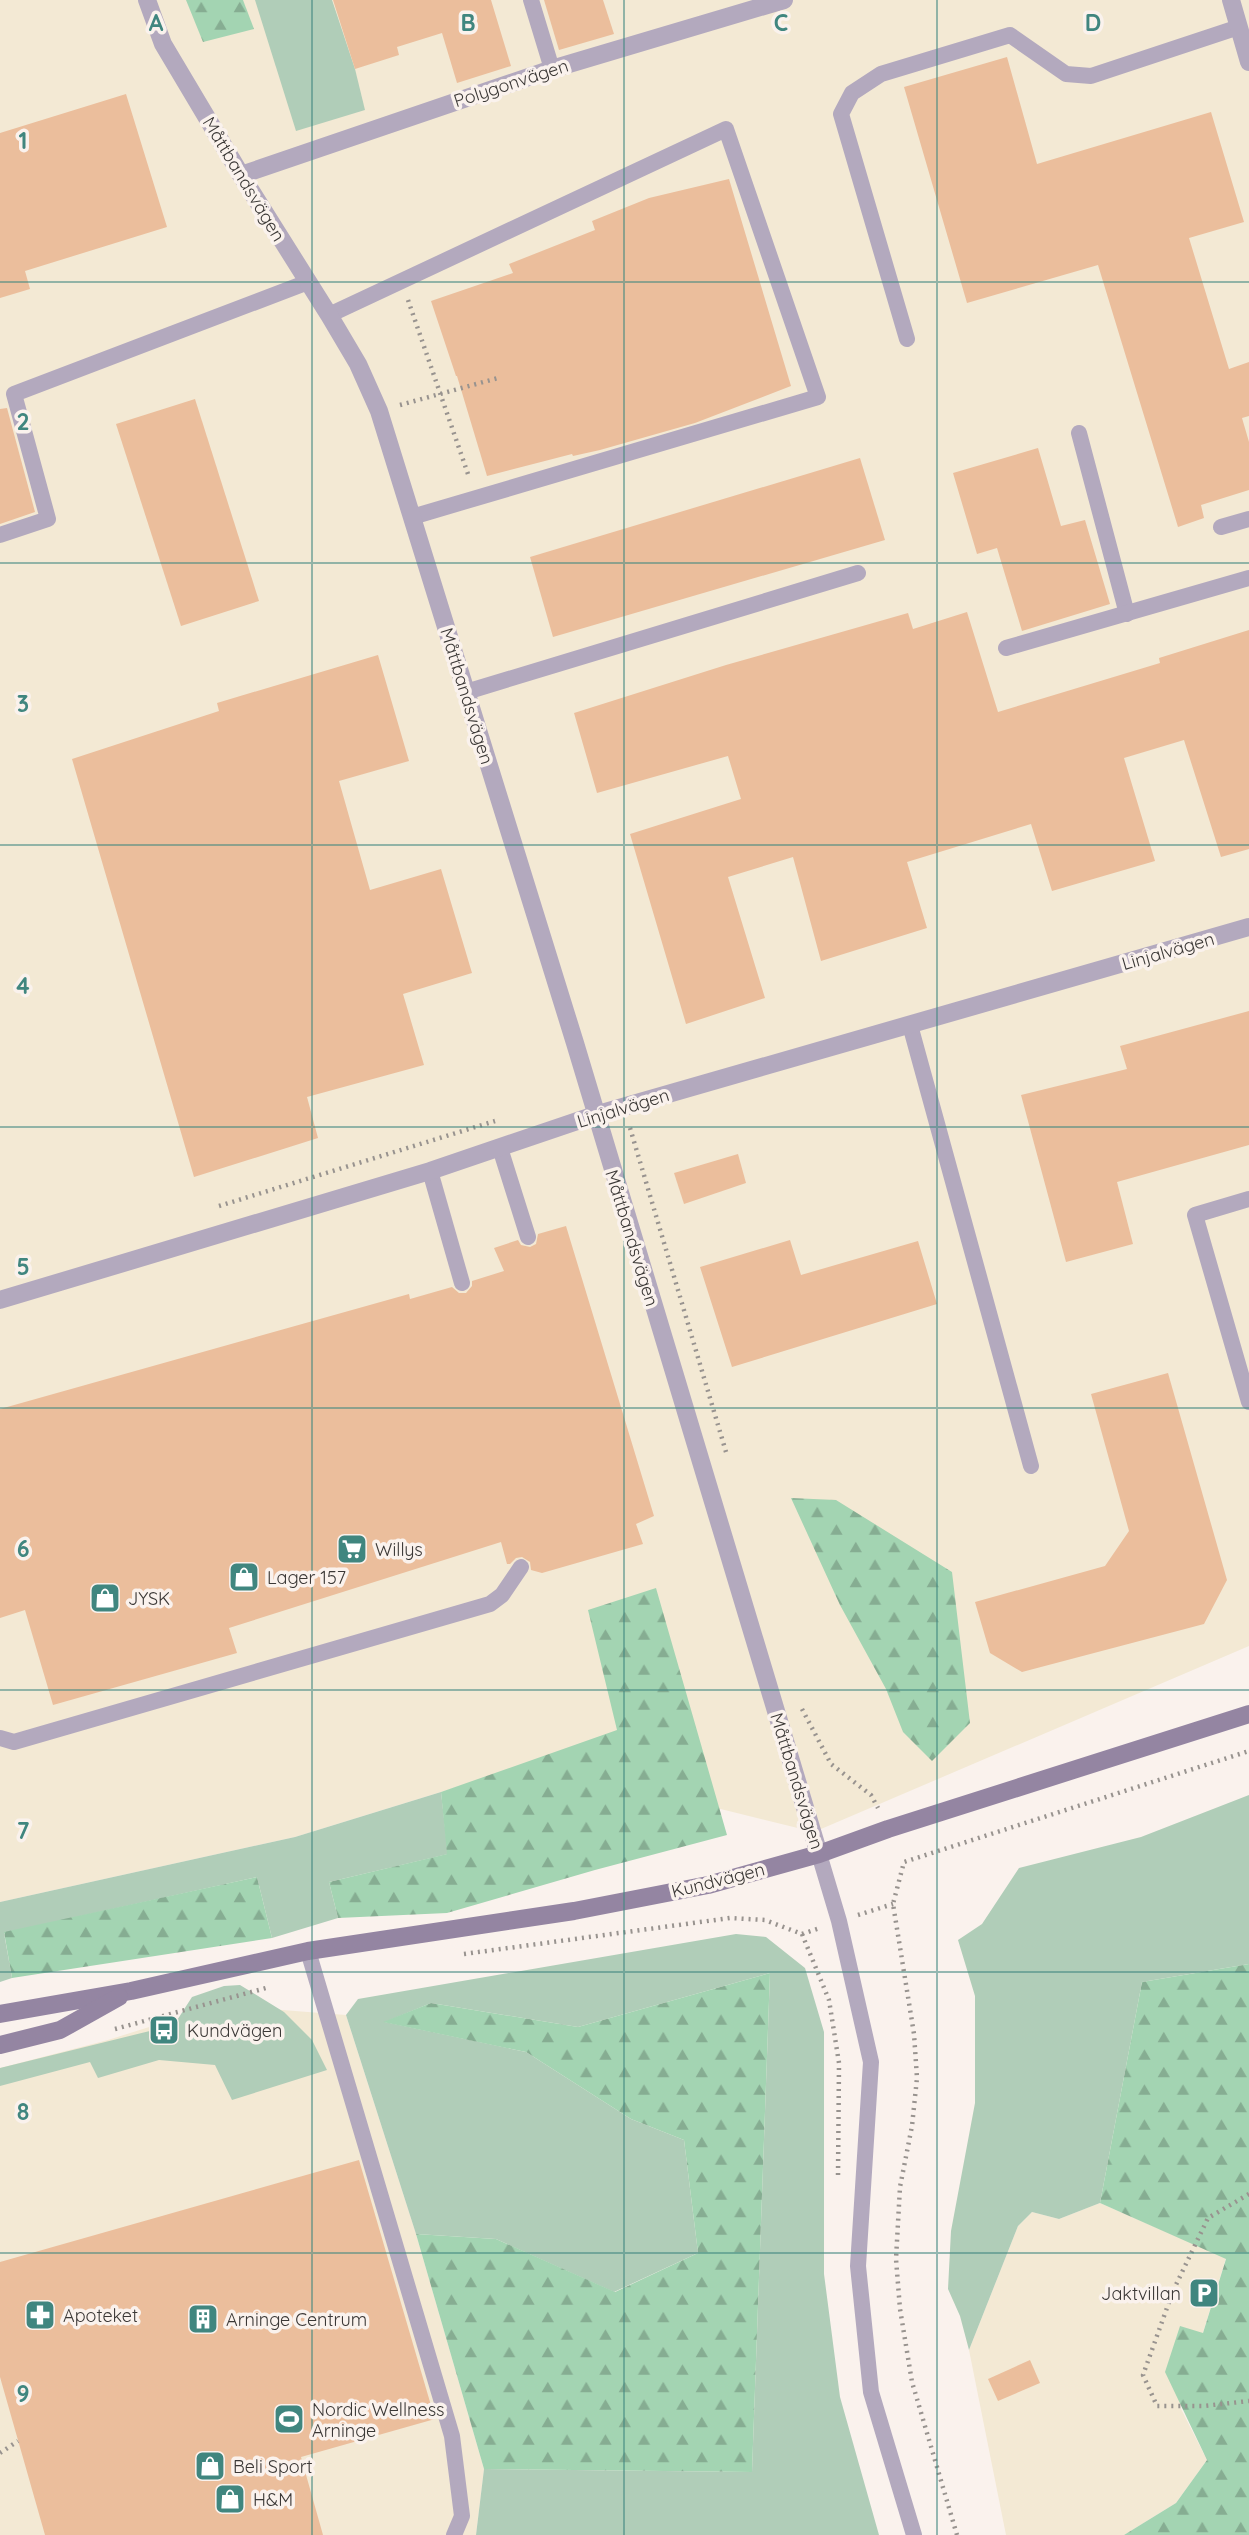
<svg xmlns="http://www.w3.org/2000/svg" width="1249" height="2535" viewBox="0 0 1249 2535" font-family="Quicksand,sans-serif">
  <defs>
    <pattern id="forest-firs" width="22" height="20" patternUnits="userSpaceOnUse" patternTransform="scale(1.75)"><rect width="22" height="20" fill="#a3d4b2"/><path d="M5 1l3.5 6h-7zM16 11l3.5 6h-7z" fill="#86ad92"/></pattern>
  </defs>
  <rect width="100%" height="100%" fill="#faf2ed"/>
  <!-- commercial -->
  <g fill="#f3e9d4">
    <path d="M0,0H1249V1646L814,1832L535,1763L295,1837L0,1902Z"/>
    <path d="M219,2005L346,2015L416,2234L484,2469L476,2535H0V2068L108,2040Z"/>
    <path d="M1100,2203L1226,2258L1180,2407L1207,2460L1176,2503L1124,2535H1006L969,2350L1018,2226L1032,2212L1059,2219Z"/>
  </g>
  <!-- green -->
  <g fill="#b0cdb8">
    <path d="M255,0H332L355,69L365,110L296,131Z"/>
    <path d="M441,1792L448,1854L329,1882L338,1918L272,1938L257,1877L4,1933L12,1978L0,1982V1902L295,1837Z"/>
    <path d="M1249,1795V1964L1142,1982L1100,2203L1059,2219L1032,2212L1018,2226L969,2350L960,2316L948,2289L951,2231L975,2103V1996L958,1940L982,1924L1019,1868L1141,1837Z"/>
    <path d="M736,1934L766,1937L805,1968L824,2032V2274L840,2397L879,2535H476L484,2469L752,2472L770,1973L578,2027L431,2003L385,2022L526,2052L631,2119L684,2140L698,2253L614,2292L496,2239L416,2234L346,2015L358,1999Z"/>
    <path d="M240,1985L284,2012L312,2040L327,2070L232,2100L215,2065L159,2060L98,2078L90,2062L0,2086V2068L174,2025L192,1997L224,1986Z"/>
  </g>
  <!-- forest -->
  <g fill="url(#forest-firs)">
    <path d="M186,0H243L254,29L203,42Z"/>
    <path d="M791,1498L836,1500L952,1572L970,1723L932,1761L903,1732L886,1689L840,1605Z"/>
    <path d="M656,1588L727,1835L595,1870L447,1913L338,1918L329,1882L447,1854L441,1792L617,1730L588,1610Z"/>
    <path d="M257,1877L272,1938L12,1978L4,1932Z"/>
    <path d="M1249,1964V2535H1124L1176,2503L1207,2460L1165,2372L1180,2326L1203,2333L1226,2259L1100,2203L1142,1982Z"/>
    <path d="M770,1973L752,2472L484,2469L416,2234L496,2239L615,2292L698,2253L684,2140L631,2119L526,2052L383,2022L431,2003L578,2027Z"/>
  </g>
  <!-- building -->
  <g fill="#ebbe9c">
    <path d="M333,0H491L511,66L457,83L442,33L397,47L399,55L355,69Z"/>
    <path d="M544,0H603L614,34L559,50Z"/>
    <path d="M1007,57L1037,164L1211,112L1244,222L1189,238L1229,369L1249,362V416L1242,418L1249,442V490L1201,505L1204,518L1178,527L1098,265L967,303L904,87Z"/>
    <path d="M126,94L167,227L25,271L30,289L0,298V133Z"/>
    <path d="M729,179L791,386L695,423L600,450L573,456L572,454L487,476L457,376H456L431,301L513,273L509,264L595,230L592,221L649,198Z"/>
    <path d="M195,399L259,601L181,626L116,424Z"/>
    <path d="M7,408L35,512L0,524V409Z"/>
    <path d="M1038,448L1061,526L1085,520L1110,604L1022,631L997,548L977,554L953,473Z"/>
    <path d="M860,458L885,540L553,637L530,557Z"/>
    <path d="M967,612L998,712L1160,663L1159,658L1249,630V849L1221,857L1184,740L1124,758L1155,861L1052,891L1031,824L907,862L927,928L821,961L793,857L728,877L765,998L686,1024L630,834L741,799L728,756L597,793L574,713L726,665L908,613L913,629Z"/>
    <path d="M378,655L409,761L339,781L370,890L441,869L472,973L403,994L424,1065L307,1097L318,1138L194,1177L72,759L219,711L217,703Z"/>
    <path d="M1249,1011V1145L1117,1182L1133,1244L1066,1262L1021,1095L1127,1069L1120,1046Z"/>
    <path d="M738,1154L746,1183L684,1204L674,1173Z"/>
    <path d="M566,1226L654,1516L636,1524L643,1544L542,1573L531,1570L530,1562L522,1557L516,1558L510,1564H507L501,1542L229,1628L237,1653L53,1705L25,1610L0,1618V1409L409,1294L410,1299L452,1287L459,1293H466L472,1286V1281L504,1271L494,1248L518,1240L521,1245L530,1247L536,1244L538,1234Z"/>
    <path d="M790,1240L801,1275L918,1241L937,1304L732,1367L700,1267Z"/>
    <path d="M1168,1373L1227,1580L1204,1624L1022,1672L990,1653L975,1602L1105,1566L1129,1531L1091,1394Z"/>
    <path d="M359,2160L435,2419L301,2457L323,2535H45L0,2377V2262Z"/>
    <path d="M1030,2360L1040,2383L998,2401L988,2379Z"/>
  </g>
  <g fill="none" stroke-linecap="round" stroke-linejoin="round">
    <!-- path -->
    <g stroke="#98938f" stroke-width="4.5" stroke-dasharray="2 5" stroke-linecap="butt">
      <path d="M408,300L469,477"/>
      <path d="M400,405L498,378"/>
      <path d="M630,1128L726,1452"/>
      <path d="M219,1206L495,1121"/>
      <path d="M802,1709L831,1764L871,1795L878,1808"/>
      <path d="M858,1915L893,1904"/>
      <path d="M802,1934L829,2000L839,2063L838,2175"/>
      <path d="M464,1954L730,1918L765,1920L802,1934L820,1928"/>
      <path d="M115,2029L266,1988"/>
      <path d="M1249,2194L1208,2218L1173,2291L1143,2375L1157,2406H1203L1249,2401"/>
      <path d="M0,2453L18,2441"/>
      <path d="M957,2535L912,2382L900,2309L896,2259L900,2187L912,2126L917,2078L914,2034L893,1904L904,1862L1249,1751"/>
    </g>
    <!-- lane -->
    <g stroke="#b3a9be" stroke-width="16">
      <path d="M531,0L552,69"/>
      <path d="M329,315L726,129L818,397L412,517"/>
      <path d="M907,339L841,114L852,93L881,74L1010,35L1066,74L1091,76L1239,27"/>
      <path d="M1079,433L1127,614"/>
      <path d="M1221,527L1249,519"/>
      <path d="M0,535L48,519L14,394L308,282"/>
      <path d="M1006,648L1249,578"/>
      <path d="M466,692L858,573"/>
      <path d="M910,1025L1031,1466"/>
      <path d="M500,1148L528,1237"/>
      <path d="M430,1171L462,1283"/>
      <path d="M1249,1402L1195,1215L1249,1199"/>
      <path d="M0,1738L14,1742L490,1604L502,1595L521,1567"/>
      <path d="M819,1854L839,1921L871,2062L858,2266L871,2392L914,2535"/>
      <path d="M308,1951L452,2436L462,2516L454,2535"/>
    </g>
    <!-- street -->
    <g stroke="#b3a9be" stroke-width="18">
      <path d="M147,0L163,44L241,175L329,315L358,364L379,411L575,1043L819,1854"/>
      <path d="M1231,0L1249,62"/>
      <path d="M241,175L552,69L784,0"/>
      <path d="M0,1300L430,1171L595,1115L1249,927"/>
    </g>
    <!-- secondary -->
    <g stroke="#9485a2" stroke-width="18">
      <path d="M0,2014L131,1991L308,1951L574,1911L708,1885L819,1854L888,1829L1249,1714"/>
      <path d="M0,2045L60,2030L119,1997"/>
    </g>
  </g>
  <!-- grid -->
  <path fill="none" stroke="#40867f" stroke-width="2" stroke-opacity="0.55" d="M312,0V2535M624,0V2535M937,0V2535M0,282H1249M0,563H1249M0,845H1249M0,1127H1249M0,1408H1249M0,1690H1249M0,1972H1249M0,2253H1249"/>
  <!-- icons -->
  <defs>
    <g id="supermarket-square" transform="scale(1.575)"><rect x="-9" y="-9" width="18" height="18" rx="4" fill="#40867f" stroke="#faf2ed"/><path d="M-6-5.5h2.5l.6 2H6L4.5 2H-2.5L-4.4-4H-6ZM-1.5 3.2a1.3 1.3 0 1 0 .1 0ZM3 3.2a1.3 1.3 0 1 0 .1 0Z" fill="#fff"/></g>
    <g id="shop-square" transform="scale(1.575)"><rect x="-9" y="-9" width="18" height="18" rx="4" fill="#40867f" stroke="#faf2ed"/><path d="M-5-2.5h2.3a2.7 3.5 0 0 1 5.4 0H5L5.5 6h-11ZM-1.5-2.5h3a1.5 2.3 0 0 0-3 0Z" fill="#fff"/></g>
    <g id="bus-square" transform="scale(1.575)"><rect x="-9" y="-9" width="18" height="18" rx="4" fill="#40867f" stroke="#faf2ed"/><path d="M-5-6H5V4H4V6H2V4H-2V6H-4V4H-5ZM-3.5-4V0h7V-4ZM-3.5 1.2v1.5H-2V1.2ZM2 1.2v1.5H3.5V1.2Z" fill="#fff"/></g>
    <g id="parking-square" transform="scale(1.575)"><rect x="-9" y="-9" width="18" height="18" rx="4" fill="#40867f" stroke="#faf2ed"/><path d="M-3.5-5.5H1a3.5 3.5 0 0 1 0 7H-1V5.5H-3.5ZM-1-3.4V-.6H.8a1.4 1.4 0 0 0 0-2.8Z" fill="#fff"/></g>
    <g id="pharmacy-square" transform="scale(1.575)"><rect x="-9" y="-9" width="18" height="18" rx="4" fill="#40867f" stroke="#faf2ed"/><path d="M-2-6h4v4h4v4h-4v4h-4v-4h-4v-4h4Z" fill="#fff"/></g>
    <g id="building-square" transform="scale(1.575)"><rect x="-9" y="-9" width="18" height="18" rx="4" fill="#40867f" stroke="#faf2ed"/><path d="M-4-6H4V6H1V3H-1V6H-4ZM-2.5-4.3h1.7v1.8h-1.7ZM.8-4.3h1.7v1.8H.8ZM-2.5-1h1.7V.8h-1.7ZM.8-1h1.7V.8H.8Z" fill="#fff"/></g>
    <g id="stadium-square" transform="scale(1.575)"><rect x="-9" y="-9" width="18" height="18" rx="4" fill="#40867f" stroke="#faf2ed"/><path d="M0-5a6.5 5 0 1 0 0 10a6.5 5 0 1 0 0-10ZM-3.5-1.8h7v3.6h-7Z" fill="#fff"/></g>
  </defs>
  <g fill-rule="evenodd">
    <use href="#supermarket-square" x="352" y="1549"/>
    <use href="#shop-square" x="244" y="1577"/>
    <use href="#shop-square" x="105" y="1598"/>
    <use href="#bus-square" x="164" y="2030"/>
    <use href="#parking-square" x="1204" y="2293"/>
    <use href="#pharmacy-square" x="40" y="2315"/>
    <use href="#building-square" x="203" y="2319"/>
    <use href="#stadium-square" x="289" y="2419"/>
    <use href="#shop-square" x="210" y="2466"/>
    <use href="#shop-square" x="230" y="2499"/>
  </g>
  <g text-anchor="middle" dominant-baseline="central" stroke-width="7" stroke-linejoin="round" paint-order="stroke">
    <!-- street labels -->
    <g font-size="18" fill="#3b3836" stroke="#faf2ed">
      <text transform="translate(511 83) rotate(-18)">Polygonvägen</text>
      <text transform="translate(244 179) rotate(59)">Måttbandsvägen</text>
      <text transform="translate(467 696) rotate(73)">Måttbandsvägen</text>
      <text transform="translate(1168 951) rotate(-16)">Linjalvägen</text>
      <text transform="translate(623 1108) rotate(-17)">Linjalvägen</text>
      <text transform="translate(632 1238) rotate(73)">Måttbandsvägen</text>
      <text transform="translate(797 1781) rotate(73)">Måttbandsvägen</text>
      <text transform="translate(718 1880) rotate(-14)">Kundvägen</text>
    </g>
    <!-- poi labels -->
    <g font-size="18" fill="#3b3836" stroke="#faf2ed" text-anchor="start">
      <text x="375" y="1549">Willys</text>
      <text x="267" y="1577">Lager 157</text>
      <text x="128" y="1598">JYSK</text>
      <text x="187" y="2030">Kundvägen</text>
      <text x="1181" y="2293" text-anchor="end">Jaktvillan</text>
      <text x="63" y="2315">Apoteket</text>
      <text x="226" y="2319">Arninge Centrum</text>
      <text x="312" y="2409">Nordic Wellness<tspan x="312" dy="21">Arninge</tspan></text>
      <text x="233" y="2466">Beli Sport</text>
      <text x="253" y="2499">H&amp;M</text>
    </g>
  </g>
  <g font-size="23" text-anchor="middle" font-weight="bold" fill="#40867f" stroke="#faf2ed" stroke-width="7" stroke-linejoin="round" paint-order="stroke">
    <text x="156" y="31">A</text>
    <text x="468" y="31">B</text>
    <text x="781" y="31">C</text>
    <text x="1093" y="31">D</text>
    <text x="23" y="149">1</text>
    <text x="23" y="430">2</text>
    <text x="23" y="712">3</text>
    <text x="23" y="994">4</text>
    <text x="23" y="1275">5</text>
    <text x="23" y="1557">6</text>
    <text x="23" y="1839">7</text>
    <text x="23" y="2120">8</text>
    <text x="23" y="2402">9</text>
  </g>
</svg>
